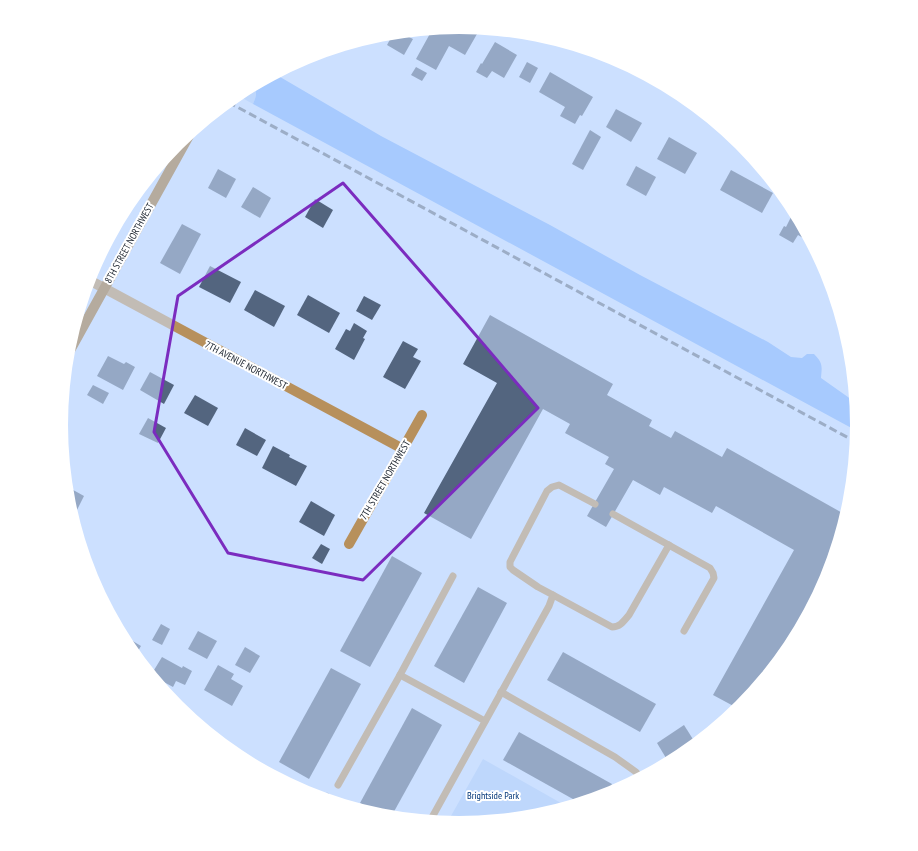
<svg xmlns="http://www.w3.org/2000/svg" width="918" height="851" viewBox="0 0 918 851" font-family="'PT Sans Narrow',sans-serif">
  <rect width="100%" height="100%" fill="#cce0ff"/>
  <!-- green -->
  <g fill="#aeccf8">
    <path d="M253,86C258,92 256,97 253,104L237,95Z"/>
    <path d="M483,759L568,807L537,816L459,824L447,823Z"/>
  </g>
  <!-- forest -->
  <path fill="#7aaffc" d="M275,74L381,136L550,225L640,275L768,342L791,357L802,358L807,354H814C823,363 822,366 821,378L855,402L857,426V431L253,104C256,97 258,92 253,86Z"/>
  <!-- building -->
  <g fill="#53657f">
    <path d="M459,27L466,28L477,34L465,55L449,46L436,70L416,59L432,30Z"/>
    <path d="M401,33L413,39L404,55L387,45L393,34Z"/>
    <path d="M495,42L517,55L504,78L492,71L487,78L476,72L481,63L482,64Z"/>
    <path d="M527,62L538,68L530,83L519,77Z"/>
    <path d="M416,67L427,73L422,81L411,75Z"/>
    <path d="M550,72L593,97L582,116L580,115L575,124L560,116L565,107L539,92Z"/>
    <path d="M616,109L642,123L631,142L606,127Z"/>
    <path d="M590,130L601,137L583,170L572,164Z"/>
    <path d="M669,137L697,153L685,174L657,159Z"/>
    <path d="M636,166L656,177L646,196L626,185Z"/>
    <path d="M218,169L236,179L226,198L208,188Z"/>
    <path d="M731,170L773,193L762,213L720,190Z"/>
    <path d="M253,187L271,198L260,218L241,207Z"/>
    <path d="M315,199L333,210L323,228L305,217Z"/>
    <path d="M794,211L810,242L798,235L793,243L779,235L784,226L786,227Z"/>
    <path d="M182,224L201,234L180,274L160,263Z"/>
    <path d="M210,266L241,282L230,303L199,287Z"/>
    <path d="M255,290L285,306L274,327L244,310Z"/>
    <path d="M308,295L340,313L329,333L297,315Z"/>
    <path d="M364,296L381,305L372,320L356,311Z"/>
    <path d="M490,315L613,384L607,395L652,420L649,426L671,438L675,431L722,457L727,448L846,515L827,578L790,647L739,709L713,695L794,550L716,506L712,513L664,487L660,495L633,480L606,527L587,516L614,469L605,464L609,457L565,433L570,424L543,409L471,539L424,513L497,383L463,364Z"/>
    <path d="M354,323L367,331L363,338L365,339L354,360L335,349L346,329L350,331Z"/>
    <path d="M403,341L418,349L413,357L421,361L405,389L383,377Z"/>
    <path d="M108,356L124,364L126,362L135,367L123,390L97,376Z"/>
    <path d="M150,372L174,385L164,404L140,390Z"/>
    <path d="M93,385L109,393L103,404L87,395Z"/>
    <path d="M195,395L218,408L208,426L184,413Z"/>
    <path d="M148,418L166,428L158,443L139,434Z"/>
    <path d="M245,428L266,440L257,456L236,445Z"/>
    <path d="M273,446L290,455L289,457L307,466L296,486L262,468Z"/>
    <path d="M66,486L84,496L73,518L68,503Z"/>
    <path d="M311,501L335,515L324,536L299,522Z"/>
    <path d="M321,544L330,549L322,564L312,558Z"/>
    <path d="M392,556L422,573L370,667L340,651Z"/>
    <path d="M478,587L507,603L464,683L434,666Z"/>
    <path d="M161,624L170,629L162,645L152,640Z"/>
    <path d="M198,631L217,641L207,659L188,649Z"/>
    <path d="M121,634L141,646L135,656L128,647Z"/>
    <path d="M245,647L260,656L250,673L235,665Z"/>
    <path d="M563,652L656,704L640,732L547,680Z"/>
    <path d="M162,657L182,668L183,666L192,671L185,685L176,681L173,687L151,675Z"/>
    <path d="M218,665L234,674L231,679L243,686L232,706L204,690Z"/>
    <path d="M331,668L361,684L309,779L279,762Z"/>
    <path d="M412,708L442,725L391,817H385L360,803Z"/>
    <path d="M684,725L696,744L680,757L669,763L657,743Z"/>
    <path d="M519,732L612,784L605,796L580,803L503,760Z"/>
  </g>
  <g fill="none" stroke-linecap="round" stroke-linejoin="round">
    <!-- path -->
    <path stroke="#8d9cb4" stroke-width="2.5" stroke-dasharray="3 3" stroke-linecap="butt" d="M325,799L328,793"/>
    <!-- lane -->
    <g stroke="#b7905c" stroke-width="7">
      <path d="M613,514L710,568L713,573L714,578L684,631"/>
      <path d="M553,595L612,627C620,627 624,621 629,615L669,545"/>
      <path d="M400,675L485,721"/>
      <path d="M501,692L615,757L636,772L640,778"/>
      <path d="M338,785L400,675L453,576"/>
      <path d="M430,821L549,606L553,595L538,587L513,570L510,567V562L547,491L552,487L559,485L595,504"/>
    </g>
    <!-- street -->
    <g stroke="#b7905c" stroke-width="10">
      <path d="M89,280L403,449"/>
      <path d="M349,544L422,415"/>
    </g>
    <!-- secondary -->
    <path stroke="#996b28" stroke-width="10" d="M68,354L191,132"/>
    <!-- rail -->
    <path stroke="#626f82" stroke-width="3" stroke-dasharray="8 4" stroke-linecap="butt" d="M228,102L856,442"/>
  </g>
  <!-- marked area -->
  <path d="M0 0H918V851H0ZM343,183L462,319L538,408L363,580L228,553L154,432L178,296Z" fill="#cce0ff" fill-opacity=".55" fill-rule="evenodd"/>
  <path fill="none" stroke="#7b2cbf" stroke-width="3" stroke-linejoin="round" d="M343,183L462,319L538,408L363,580L228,553L154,432L178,296Z"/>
  <g text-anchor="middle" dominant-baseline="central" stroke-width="4" stroke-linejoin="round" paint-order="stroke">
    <!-- street labels -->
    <g font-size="10" fill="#202833" stroke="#fff">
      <text transform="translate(129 243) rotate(-61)">8TH STREET NORTHWEST</text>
      <text transform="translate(246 365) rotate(28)">7TH AVENUE NORTHWEST</text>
      <text transform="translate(385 480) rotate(-60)">7TH STREET NORTHWEST</text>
    </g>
    <!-- park labels -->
    <g font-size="10" fill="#013577" stroke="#fff">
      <text x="493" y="795">Brightside Park</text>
    </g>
  </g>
  <!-- crop -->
  <path d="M0 0H918V851H0ZM68 425a391 391 0 1 1 782 0a391 391 0 1 1-782 0Z" fill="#fff" fill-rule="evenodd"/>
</svg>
